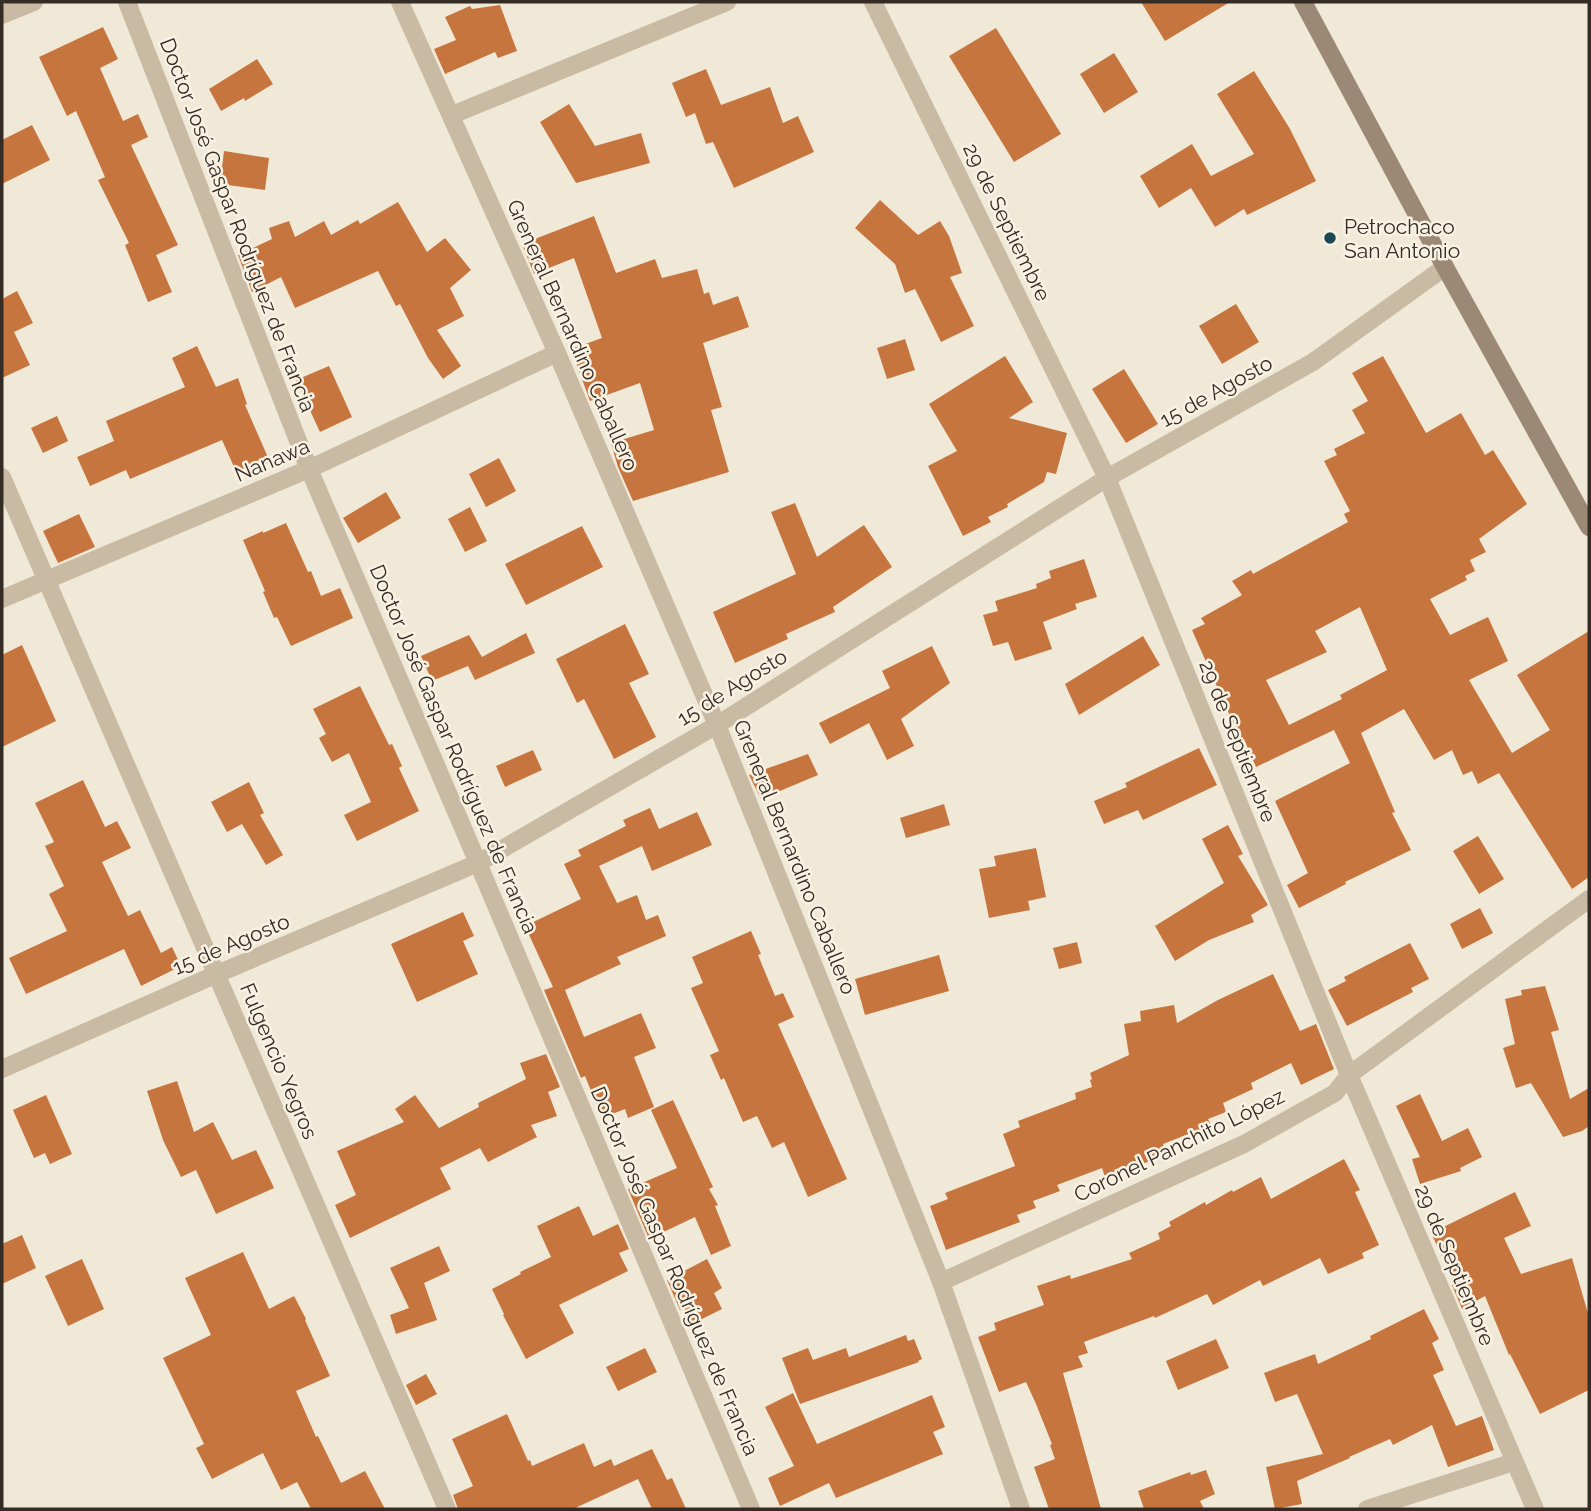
<svg xmlns="http://www.w3.org/2000/svg" width="1591" height="1511" viewBox="0 0 1591 1511" font-family="Raleway,sans-serif">
  <rect width="100%" height="100%" fill="#f1e9d7"/>
  <!-- building -->
  <g fill="#c7753e" fill-rule="evenodd">
    <path d="M1141,2H1230L1165,41Z"/>
    <path d="M500,5L517,51L498,58L495,52L445,74L434,49L456,40L445,17L470,6L472,9Z"/>
    <path d="M103,27L118,59L100,68L123,121L138,114L148,137L131,145L178,245L156,255L172,292L148,302L125,245L129,243L98,180L105,177L76,111L67,116L39,57Z"/>
    <path d="M996,28L1061,134L1014,162L949,56Z"/>
    <path d="M1114,53L1138,92L1104,113L1080,74Z"/>
    <path d="M257,59L273,84L245,101L244,98L221,111L209,89Z"/>
    <path d="M706,69L721,105L770,87L783,123L798,116L814,152L734,188L713,142L706,144L695,113L686,117L672,83Z"/>
    <path d="M1254,71L1290,129L1316,181L1247,215L1244,209L1215,227L1191,188L1159,208L1140,176L1192,144L1211,176L1254,154L1217,94Z"/>
    <path d="M569,104L595,146L641,133L650,163L576,183L540,122Z"/>
    <path d="M32,125L50,160L2,184V140Z"/>
    <path d="M224,151L269,158L265,190L220,184Z"/>
    <path d="M880,200L918,235L940,221L949,236L962,273L950,277L974,326L941,342L915,289L905,293L895,264L855,228Z"/>
    <path d="M398,202L427,252L445,238L471,270L450,288L464,316L437,330L461,366L443,379L428,358L400,304L396,306L378,271L295,308L281,277L252,292L238,255L272,239L269,228L289,221L295,237L324,221L331,235L358,220L360,224Z"/>
    <path d="M594,216L616,273L655,259L662,278L697,269L704,294L709,292L713,305L738,296L749,327L703,343L722,407L711,410L729,472L633,501L618,467L611,443L654,430L640,383L590,401L571,349L602,338L574,258L534,274L522,244Z"/>
    <path d="M17,291L33,323L14,332L30,365L2,378V299Z"/>
    <path d="M1236,304L1259,342L1222,364L1199,326Z"/>
    <path d="M905,339L915,370L887,379L877,348Z"/>
    <path d="M197,346L216,387L238,378L247,404L245,405L270,462L238,476L222,440L130,479L126,470L90,486L77,457L114,441L106,421L185,387L172,358Z"/>
    <path d="M1005,356L1033,402L1009,418L1067,433L1056,474L1047,472L1044,482L1007,504L1008,507L988,517L991,522L963,536L928,466L957,451L929,404Z"/>
    <path d="M1383,356L1426,433L1461,413L1485,455L1493,450L1527,504L1479,539L1486,552L1470,560L1475,571L1465,576L1467,580L1430,599L1450,635L1488,617L1508,661L1469,680L1512,753L1550,730L1517,675L1589,631V877L1572,889L1499,773L1478,784L1472,771L1463,775L1452,750L1434,760L1404,709L1361,733L1395,812L1392,813L1411,850L1345,882L1346,884L1299,908L1287,885L1308,873L1275,801L1350,763L1334,730L1256,767L1244,739L1241,741L1192,630L1205,624L1201,618L1242,595L1232,581L1251,570L1253,574L1348,522L1344,514L1350,511L1324,461L1337,455L1334,449L1365,433L1352,410L1368,401L1352,373ZM1360,607L1387,670L1340,695L1342,699L1289,725L1266,680L1327,652L1315,631Z"/>
    <path d="M329,366L352,417L320,432L296,380Z"/>
    <path d="M1124,369L1158,424L1126,443L1092,389Z"/>
    <path d="M57,416L68,441L43,453L31,428Z"/>
    <path d="M499,458L516,491L486,507L469,474Z"/>
    <path d="M386,492L401,518L358,543L343,518Z"/>
    <path d="M795,503L817,557L864,525L892,567L833,607L835,612L786,634L788,639L735,663L713,612L796,574L771,512Z"/>
    <path d="M470,507L487,541L465,552L448,519Z"/>
    <path d="M79,514L95,547L58,563L43,531Z"/>
    <path d="M286,523L308,572L311,571L321,596L340,588L353,618L291,646L277,617L274,618L263,592L265,591L243,540L263,531V533Z"/>
    <path d="M582,526L603,567L526,605L505,564Z"/>
    <path d="M1084,559L1097,597L1075,604L1077,609L1043,622L1052,649L1015,661L1008,642L993,646L983,615L998,611L995,601L1037,588L1036,584L1051,578L1049,571Z"/>
    <path d="M625,624L649,674L629,683L656,737L614,759L584,699L577,703L556,659Z"/>
    <path d="M526,633L535,653L475,680L468,666L432,681L421,656L469,635L482,657Z"/>
    <path d="M1143,636L1160,665L1079,715L1065,684Z"/>
    <path d="M22,645L56,721L2,747V655Z"/>
    <path d="M932,646L950,683L901,719L914,746L887,760L869,723L830,744L819,723L890,688L882,671Z"/>
    <path d="M360,686L389,745L392,744L402,766L399,768L419,811L357,841L344,815L371,802L349,753L332,762L319,738L326,734L313,709Z"/>
    <path d="M1199,748L1217,785L1143,820L1138,810L1104,824L1094,801L1127,787L1125,783Z"/>
    <path d="M533,750L542,770L505,787L496,766Z"/>
    <path d="M808,754L818,775L761,799L749,775Z"/>
    <path d="M83,780L105,827L117,821L131,848L102,862L128,916L140,910L161,953L172,947L181,966L141,986L124,949L26,994L9,958L67,931L49,894L64,886L45,846L54,842L35,803Z"/>
    <path d="M249,782L264,813L260,815L283,855L266,865L242,824L227,832L211,802Z"/>
    <path d="M944,804L950,825L906,838L900,818Z"/>
    <path d="M650,808L659,829L697,812L712,845L652,871L642,846L599,866L617,903L637,895L646,920L658,915L666,936L617,957L621,964L565,990L584,1037L641,1013L656,1048L634,1057L654,1107L628,1118L625,1109L602,1118L585,1076L581,1078L544,990L553,987L525,926L581,899L564,864L581,856L578,850L626,826L623,820Z"/>
    <path d="M1228,825L1243,854L1238,856L1268,905L1251,915L1254,922L1209,940L1175,961L1155,926L1224,883L1202,839Z"/>
    <path d="M1478,836L1504,879L1479,894L1453,851Z"/>
    <path d="M1036,848L1046,897L1028,901L1030,910L989,918L979,869L996,866L994,856Z"/>
    <path d="M1480,908L1493,933L1462,949L1450,924Z"/>
    <path d="M463,912L474,936L463,941L478,974L417,1002L391,944Z"/>
    <path d="M751,931L761,954L758,955L775,996L783,993L794,1017L778,1024L847,1179L808,1197L784,1142L772,1148L757,1116L743,1122L724,1078L721,1080L710,1055L719,1051L691,988L703,983L692,957Z"/>
    <path d="M1077,942L1082,963L1059,969L1053,948Z"/>
    <path d="M1410,943L1429,979L1411,988L1413,992L1347,1026L1328,990L1346,981L1344,977Z"/>
    <path d="M939,955L949,991L865,1015L855,979Z"/>
    <path d="M1273,974L1300,1031L1316,1024L1334,1069L1301,1085L1291,1063L1251,1083L1253,1089L1223,1103L1226,1112L1208,1119L1211,1125L1163,1144L1167,1153L1132,1169L1131,1167L1105,1177L1102,1168L1057,1185L1060,1191L1033,1201L1036,1208L1017,1215L1020,1222L946,1250L930,1206L948,1199L945,1193L1015,1166L1003,1134L1020,1127L1018,1121L1076,1099L1075,1093L1092,1087L1090,1080L1092,1079L1090,1073L1129,1055L1124,1024L1141,1021L1140,1011L1174,1005L1177,1023L1218,1000Z"/>
    <path d="M1545,986L1559,1030L1551,1032L1570,1099L1589,1088V1126L1582,1131L1563,1137L1531,1083L1516,1088L1503,1048L1515,1044L1505,999L1522,995L1521,990Z"/>
    <path d="M546,1054L560,1087L548,1092L557,1116L531,1125L537,1137L488,1162L480,1148L440,1168L451,1189L350,1238L335,1205L356,1195L337,1151L404,1122L395,1109L415,1095L439,1128L479,1107L478,1103L526,1079L520,1063Z"/>
    <path d="M177,1081L194,1132L213,1122L232,1160L256,1150L274,1188L216,1214L196,1170L181,1177L163,1140L147,1091Z"/>
    <path d="M1420,1094L1442,1141L1468,1128L1482,1157L1460,1168L1461,1171L1420,1184L1412,1159L1420,1157L1396,1106Z"/>
    <path d="M46,1095L72,1154L50,1164L45,1153L34,1158L13,1110Z"/>
    <path d="M673,1100L713,1187L709,1189L718,1205L715,1206L731,1246L711,1255L695,1217L649,1239L628,1189L677,1168L651,1110Z"/>
    <path d="M1344,1159L1360,1190L1355,1192L1379,1245L1362,1253L1364,1258L1328,1274L1320,1258L1263,1286L1260,1280L1213,1305L1207,1294L1155,1318L1154,1316L1084,1342L1088,1353L1078,1356L1083,1367L1063,1373L1101,1509H1049L1034,1467L1055,1459L1050,1445L1052,1444L1036,1404L1026,1382L999,1392L978,1337L996,1330L994,1323L1044,1305L1037,1286L1070,1275L1071,1279L1132,1259L1129,1253L1160,1239L1158,1233L1171,1226L1169,1222L1205,1202L1206,1205L1232,1190L1233,1192L1261,1177L1271,1199Z"/>
    <path d="M1515,1192L1531,1226L1504,1238L1521,1274L1572,1258L1589,1317V1390L1540,1414L1510,1354L1509,1355L1485,1296L1462,1309L1452,1285L1455,1283L1431,1233Z"/>
    <path d="M579,1206L593,1236L618,1224L629,1249L619,1253L628,1271L559,1305L574,1333L526,1359L503,1315L504,1314L492,1289L521,1274L520,1272L551,1257L537,1226Z"/>
    <path d="M22,1235L36,1268L2,1284V1244Z"/>
    <path d="M439,1246L450,1271L424,1283L437,1320L396,1334L390,1315L409,1308L390,1268Z"/>
    <path d="M243,1252L269,1309L294,1296L306,1319L305,1320L330,1376L296,1391L316,1437L318,1436L341,1483L365,1471L385,1509H311L297,1482L281,1490L263,1453L212,1479L196,1448L204,1444L163,1358L211,1335L185,1278Z"/>
    <path d="M82,1259L104,1309L68,1326L45,1276Z"/>
    <path d="M707,1259L722,1288L714,1293L722,1309L692,1324L684,1308L680,1310L667,1280Z"/>
    <path d="M1424,1309L1439,1339L1432,1343L1444,1370L1433,1375L1456,1426L1482,1416L1494,1450L1448,1467L1432,1425L1393,1445L1390,1439L1349,1457L1350,1458L1297,1481L1302,1504L1275,1509L1266,1467L1323,1454L1297,1394L1275,1402L1264,1373L1315,1354L1318,1364L1371,1339L1370,1336Z"/>
    <path d="M906,1335L908,1341L914,1339L922,1359L918,1361L919,1362L800,1404L782,1358L808,1348L813,1360L846,1348L849,1357Z"/>
    <path d="M1216,1339L1229,1368L1178,1390L1166,1361Z"/>
    <path d="M645,1348L657,1372L618,1391L606,1367Z"/>
    <path d="M426,1374L437,1394L416,1405L406,1385Z"/>
    <path d="M793,1393L817,1444L932,1395L945,1427L933,1432L943,1454L836,1498L829,1483L780,1506L768,1478L794,1466L765,1407Z"/>
    <path d="M507,1414L528,1461L530,1460L532,1466L584,1443L594,1467L611,1459L614,1466L652,1449L667,1480L672,1478L686,1509H652L638,1479L573,1509H458L453,1495L473,1486L452,1439Z"/>
    <path d="M1206,1470L1215,1494L1200,1501L1204,1509H1144L1138,1491L1190,1472L1191,1475Z"/>
  </g>
  <g fill="none" stroke-linecap="round" stroke-linejoin="round">
    <!-- minor -->
    <g stroke="#c9baa3" stroke-width="18">
      <path d="M127,2L309,469L478,863L751,1509"/>
      <path d="M400,2L557,353L717,725L941,1282L1021,1509"/>
      <path d="M873,2L1107,478L1349,1075L1535,1509"/>
      <path d="M2,15L34,2"/>
      <path d="M452,115L727,2"/>
      <path d="M2,477L447,1509"/>
      <path d="M2,599L309,469L557,353"/>
      <path d="M941,1282L1244,1144L1335,1093L1349,1075L1589,899"/>
      <path d="M1367,1509L1514,1462"/>
    </g>
    <!-- tertiary -->
    <path stroke="#c9baa3" stroke-width="18" d="M2,1069L217,974L478,863L717,725L1107,478L1313,362L1445,267"/>
    <!-- secondary -->
    <path stroke="#9c8975" stroke-width="18" d="M1303,2L1445,267L1589,527"/>
  </g>
  <!-- markers -->
  <circle fill="#1b4855" stroke="#f9f2e3" stroke-width="2.5" cx="1330" cy="238" r="7"/>
  <g text-anchor="middle" dominant-baseline="central" stroke-width="5" stroke-linejoin="round" paint-order="stroke">
    <!-- street labels -->
    <g font-size="21" fill="#342c25" stroke="#f9f2e3">
      <text transform="translate(1007 222) rotate(64)">29 de Septiembre</text>
      <text transform="translate(238 225) rotate(69)">Doctor José Gaspar Rodríguez de Francia</text>
      <text transform="translate(573 335) rotate(66)">Greneral Bernardino Caballero</text>
      <text transform="translate(1216 391) rotate(-29)">15 de Agosto</text>
      <text transform="translate(272 460) rotate(-23)">Nanawa</text>
      <text transform="translate(732 687) rotate(-32)">15 de Agosto</text>
      <text transform="translate(1238 741) rotate(68)">29 de Septiembre</text>
      <text transform="translate(454 749) rotate(67)">Doctor José Gaspar Rodríguez de Francia</text>
      <text transform="translate(795 857) rotate(68)">Greneral Bernardino Caballero</text>
      <text transform="translate(231 944) rotate(-23)">15 de Agosto</text>
      <text transform="translate(279 1061) rotate(67)">Fulgencio Yegros</text>
      <text transform="translate(1179 1145) rotate(-26)">Coronel Panchito López</text>
      <text transform="translate(1455 1265) rotate(67)">29 de Septiembre</text>
      <text transform="translate(675 1271) rotate(67)">Doctor José Gaspar Rodríguez de Francia</text>
    </g>
    <!-- poi labels -->
    <g font-size="21" fill="#342c25" stroke="#f9f2e3" text-anchor="start">
      <text x="1344" y="226">Petrochaco<tspan x="1344" dy="24">San Antonio</tspan></text>
    </g>
  </g>
  <!-- border -->
  <rect width="1591" height="1511" fill="none" stroke="#342c25" stroke-width="7"/>
</svg>
